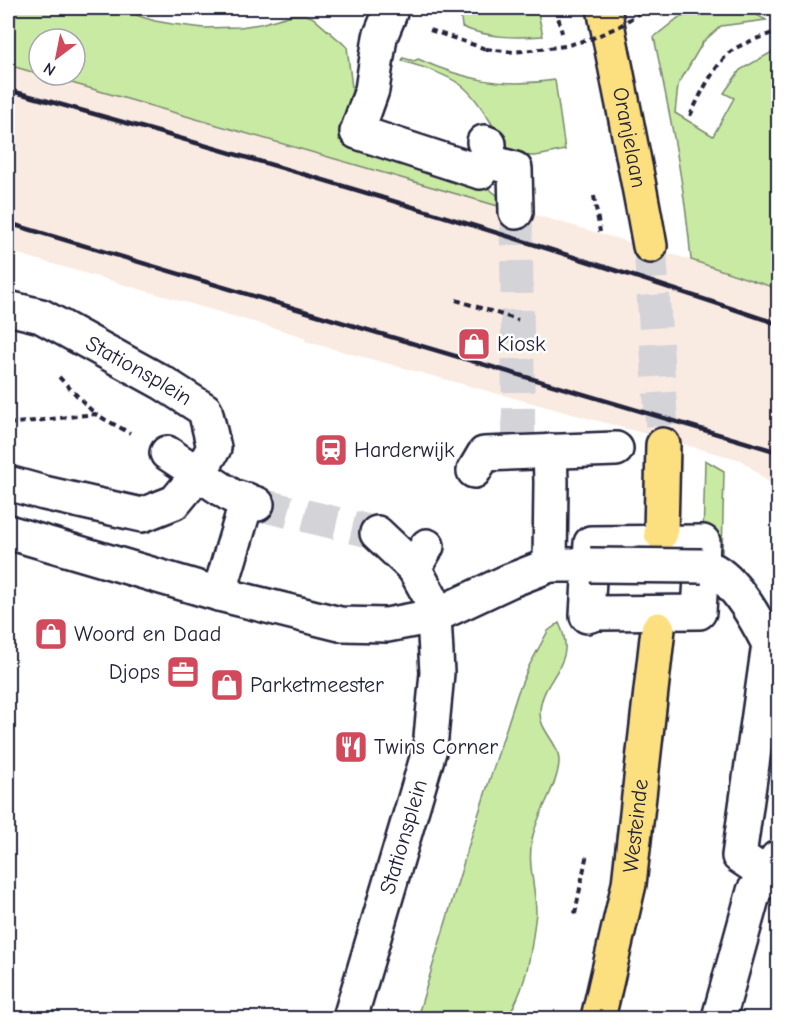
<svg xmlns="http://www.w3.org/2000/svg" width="786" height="1026" viewBox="0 0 786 1026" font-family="'Comic Neue',sans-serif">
  <rect width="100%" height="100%" fill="#fff"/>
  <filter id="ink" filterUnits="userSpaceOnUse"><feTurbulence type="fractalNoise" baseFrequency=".0167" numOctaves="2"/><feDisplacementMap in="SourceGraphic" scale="12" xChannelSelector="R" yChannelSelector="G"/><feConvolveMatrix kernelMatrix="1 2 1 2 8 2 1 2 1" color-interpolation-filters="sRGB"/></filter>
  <g filter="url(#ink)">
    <!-- built -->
    <path fill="#faebe2" d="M8,57L39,66V75H69L480,199L778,285V490L741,460L319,345L305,341V338L298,335L8,251Z"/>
    <!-- green -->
    <g fill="#c9eaa2" stroke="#76866e" stroke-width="1.5">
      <path d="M8,8H118L142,17L155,21L172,24L204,28L240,27L260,24L292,15H305L312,17L347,47L353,96L339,140L477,180L513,207L512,210L44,75H75V39H39V74L8,65Z"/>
      <path d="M460,8H537L543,36C516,38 488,38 462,27Z"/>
      <path d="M724,8C739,7 753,12 766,20L721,26L703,42L678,85L675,113L713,136L734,98L724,93L740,70L772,52H778V289L691,260C685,185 669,111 654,37L678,18L704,10Z"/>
      <path d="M403,58L414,61L418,59C465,80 503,88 555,80L565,150C555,152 544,155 534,156C508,157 501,139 490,121C482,108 473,94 461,85C444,73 422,67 402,61Z"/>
      <path d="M705,460L724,471L722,556L703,542Z"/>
      <path d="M559,623C580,665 541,677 540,712C539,731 560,743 559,762C558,786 536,815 532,840C527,865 536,888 536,913C535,921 534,929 533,936C529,966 523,993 507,1018H417L474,828L518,692L529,666L548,631Z"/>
    </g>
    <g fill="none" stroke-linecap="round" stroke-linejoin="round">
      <!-- minor-tunnel -->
      <g stroke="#d3d3d8" stroke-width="33" stroke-dasharray="33 16" stroke-linecap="butt">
        <path d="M516,212L519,453"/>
        <path d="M257,504L377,533"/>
      </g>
      <!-- major-tunnel -->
      <g stroke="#d3d3d8" stroke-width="33" stroke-dasharray="33 16" stroke-linecap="butt">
        <path d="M650,246L663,445"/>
        <path d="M658,629L661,538"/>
      </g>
      <!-- minor casing -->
      <g stroke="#22223b" stroke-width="38">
        <g id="minor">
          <path d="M390,13L380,37L372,90L357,132L480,172L489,144L484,142"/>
          <path d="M484,160L515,169L516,212"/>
          <path id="s1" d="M8,308L41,316L163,383L205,410L214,448L199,473L175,502L142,515L44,493L8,483"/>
          <path d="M550,451L551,482L550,565"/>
          <path d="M167,453L232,496L257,504"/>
          <path d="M474,471L484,454L616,449"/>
          <path d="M8,532L219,594L340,624L387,625L434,616L509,581L550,565H590"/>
          <path d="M377,533L414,568"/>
          <path d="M703,542L699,612L598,613L587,616L591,543Z"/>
          <path d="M702,566C706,567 711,569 715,571C738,585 757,621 769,644L739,856L778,882"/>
          <path d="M219,594L247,500"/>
          <path id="s2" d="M350,1018L430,748L437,673L434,616L429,595L414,568L427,546"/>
          <path d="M719,1018L754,891L777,858"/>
        </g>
      </g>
      <!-- major casing -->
      <g stroke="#22223b" stroke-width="38">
        <g id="major">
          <path id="s3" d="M604,8C619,87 636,166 650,246"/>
          <path d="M661,533L663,445"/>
          <path id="s4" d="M598,1018L629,884L658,629"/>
        </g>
      </g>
      <!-- path -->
      <g stroke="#22223b" stroke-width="4" stroke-dasharray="6 4.5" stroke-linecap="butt">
        <path d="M556,8L562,33"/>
        <path d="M430,30L486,49"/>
        <path d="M690,116C700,95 711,72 727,55C737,44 765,36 778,31"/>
        <path d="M594,196L600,232"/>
        <path d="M456,300L518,320"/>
        <path d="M59,377L95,414"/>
        <path d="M8,424L95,414L130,433"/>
        <path d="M575,914L587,853"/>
      </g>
      <!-- minor -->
      <use href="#minor" stroke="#fff" stroke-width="33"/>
      <!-- major -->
      <use href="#major" stroke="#fce080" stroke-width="33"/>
      <!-- rail -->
      <g stroke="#22223b" stroke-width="4.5">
        <path d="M8,90C266,161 524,238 778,324"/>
        <path d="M8,223L778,452"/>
      </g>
      <!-- minor-bridge casing -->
      <g stroke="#22223b" stroke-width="38" stroke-linecap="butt">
        <path id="minor-bridge" d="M590,565L702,566"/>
      </g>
      <!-- path-bridge -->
      <path stroke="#22223b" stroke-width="4" stroke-dasharray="6 4.5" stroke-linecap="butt" d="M486,49L514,52L565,46L593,38L620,26L646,8"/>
      <!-- minor-bridge -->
      <use href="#minor-bridge" stroke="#fff" stroke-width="33"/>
    </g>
  </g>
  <!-- icons -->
  <defs>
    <g id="shop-square" transform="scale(1.725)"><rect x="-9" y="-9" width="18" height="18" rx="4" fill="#d1495b" stroke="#fff"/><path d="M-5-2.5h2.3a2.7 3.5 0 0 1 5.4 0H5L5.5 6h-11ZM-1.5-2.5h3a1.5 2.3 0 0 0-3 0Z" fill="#fff"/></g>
    <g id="station-square" transform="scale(1.725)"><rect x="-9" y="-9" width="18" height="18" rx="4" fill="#d1495b" stroke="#fff"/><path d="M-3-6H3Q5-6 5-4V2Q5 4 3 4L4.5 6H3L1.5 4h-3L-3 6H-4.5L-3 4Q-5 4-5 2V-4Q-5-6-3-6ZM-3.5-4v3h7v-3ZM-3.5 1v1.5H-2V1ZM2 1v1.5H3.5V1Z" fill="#fff"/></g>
    <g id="office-square" transform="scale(1.725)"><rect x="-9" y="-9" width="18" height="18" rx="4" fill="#d1495b" stroke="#fff"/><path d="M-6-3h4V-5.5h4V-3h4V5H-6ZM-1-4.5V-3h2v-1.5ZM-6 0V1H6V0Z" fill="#fff"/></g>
    <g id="restaurant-square" transform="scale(1.725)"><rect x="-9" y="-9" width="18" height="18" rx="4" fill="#d1495b" stroke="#fff"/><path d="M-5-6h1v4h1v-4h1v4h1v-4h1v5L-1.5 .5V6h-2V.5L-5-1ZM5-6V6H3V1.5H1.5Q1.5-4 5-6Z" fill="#fff"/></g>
  </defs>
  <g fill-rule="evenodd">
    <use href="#shop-square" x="474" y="344"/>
    <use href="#station-square" x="331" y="450"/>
    <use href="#shop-square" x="51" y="634"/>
    <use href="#office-square" x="183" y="672"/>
    <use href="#shop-square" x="227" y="685"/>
    <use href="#restaurant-square" x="351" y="747"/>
  </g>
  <g text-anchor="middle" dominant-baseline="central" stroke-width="5" stroke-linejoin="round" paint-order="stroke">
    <!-- street labels -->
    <g font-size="22" fill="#22223b" stroke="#fff">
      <text stroke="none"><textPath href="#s3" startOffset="132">Oranjelaan</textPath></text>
      <text stroke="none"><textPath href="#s1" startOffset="146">Stationsplein</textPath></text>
      <text stroke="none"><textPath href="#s4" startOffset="196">Westeinde</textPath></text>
      <text stroke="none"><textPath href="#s2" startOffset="189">Stationsplein</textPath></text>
    </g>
    <!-- poi labels -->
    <g font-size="22" fill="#22223b" stroke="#fff" text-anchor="start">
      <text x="497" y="344">Kiosk</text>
      <text x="354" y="450">Harderwijk</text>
      <text x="74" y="634">Woord en Daad</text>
      <text x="160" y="672" text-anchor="end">Djops</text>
      <text x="250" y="685">Parketmeester</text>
      <text x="374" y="747">Twins Corner</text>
    </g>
  </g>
  <!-- margin -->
  <rect width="786" height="1026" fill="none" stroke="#fff" stroke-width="30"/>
  <rect x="15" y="15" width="756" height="996" fill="none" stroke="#22223b" stroke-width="2" filter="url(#ink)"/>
  <!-- north arrow -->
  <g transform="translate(57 57) rotate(212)"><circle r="28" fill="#ffffff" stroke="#a7a7b1" stroke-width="1.5"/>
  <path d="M0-4.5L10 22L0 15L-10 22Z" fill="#d1495b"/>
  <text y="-9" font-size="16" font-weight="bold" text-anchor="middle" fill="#22223b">N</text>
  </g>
</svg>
